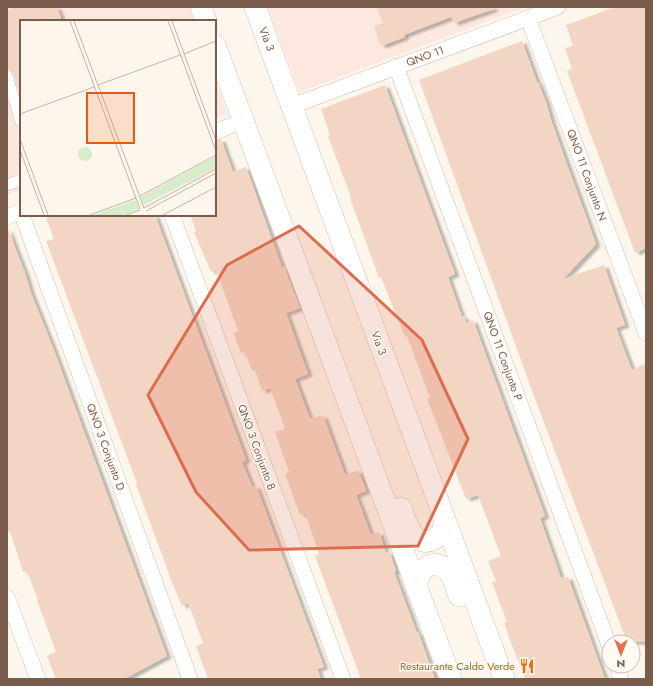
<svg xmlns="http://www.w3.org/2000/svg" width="653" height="686" viewBox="0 0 653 686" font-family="Jost,sans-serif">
  <defs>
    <filter id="shadow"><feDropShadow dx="4.5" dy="2.5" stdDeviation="1" flood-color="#0004"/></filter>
  </defs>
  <rect width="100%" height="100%" fill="#fdf6ec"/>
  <!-- commercial -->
  <g fill="#fde8e0">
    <path d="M7,7H189L194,21H21V190L7,195Z"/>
    <path d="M267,7H526L300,92Z"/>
    <path d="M215,81L227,114L215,119Z"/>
  </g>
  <!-- building -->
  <g fill="#f3d5c3" filter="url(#shadow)">
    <path d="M15,7H57L61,18L53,21H21V98L14,74L11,71L8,69L7,66V10Z"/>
    <path d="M376,7H493L494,9L454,23L451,17L404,35L405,37L381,46L374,26L383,23Z"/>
    <path d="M615,7H646V248L635,253L567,71L572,69L565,48L573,46L566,25Z"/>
    <path d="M522,41L537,82H538L546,102L552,123L596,244L563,279L604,265L625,325L616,328L632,370L646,363V642H627L537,404L419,80Z"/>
    <path d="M385,85L455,274L448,277L462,317L464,316L466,323L473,320L537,494L545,516L540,518L561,578L568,577L605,679H525L511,643L504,623L507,622L492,582L496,581L488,561L501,556L478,495L466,499L435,419L427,399L430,398L407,336L405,337L381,277L379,278L350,198L351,197L328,136L330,135L321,109Z"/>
    <path d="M221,139L233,172L246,167L282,268L284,267L300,308L286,313L308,374L295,379L310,419L323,415L345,475L358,470L366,491L356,495L371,535L379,532L386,553L389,551L396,571L394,572L417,633L418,632L435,679H361L315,556L319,554L305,513L300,515L285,474L289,472L275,432L285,429L270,388L262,391L255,370L252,371L245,352L241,353L233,333L238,331L216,270L211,272L194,232L196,231L190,215H215V141Z"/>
    <path d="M55,215H155L246,460L242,462L252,487L256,486L324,667L317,669L321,679H208L196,646L203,643L188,603L182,606L173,585L136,484L137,483L46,241L54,239L46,218Z"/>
    <path d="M7,229H8L25,273L31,293L55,353L167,656L124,679H56L47,656L56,652L37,600H38L27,571L23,572L10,531L7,532Z"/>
  </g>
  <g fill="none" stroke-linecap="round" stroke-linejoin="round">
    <!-- pedestrian casing -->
    <g stroke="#d1beb0" stroke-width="12">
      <g id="pedestrian">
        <path d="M7,76L21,122"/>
        <path d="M7,185L21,180"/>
      </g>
    </g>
    <!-- minor casing -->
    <g stroke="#d1beb0" stroke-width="16">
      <g id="minor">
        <path d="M528,18L646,333"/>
        <path d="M396,66L609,645"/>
        <path d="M292,106L558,7"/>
        <path d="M215,132L243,121"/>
        <path d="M22,215L190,679"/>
        <path d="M172,215L343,679"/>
        <path d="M7,217L21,211"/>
        <path d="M7,597L38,679"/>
        <path d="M617,666L621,679"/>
      </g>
    </g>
    <!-- secondary casing -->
    <g stroke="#d6c0b0" stroke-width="22">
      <g id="secondary">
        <path d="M201,7L206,21"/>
        <path d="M255,7L504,679"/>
        <path d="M215,45L451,679"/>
        <path d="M401,508C404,516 407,527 412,534C424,550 447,538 444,518"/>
        <path d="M417,590C415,571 432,556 447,570C454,576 456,588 459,596"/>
      </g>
    </g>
    <!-- pedestrian -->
    <use href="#pedestrian" stroke="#fff" stroke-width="11"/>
    <!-- minor -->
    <use href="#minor" stroke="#fff" stroke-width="15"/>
    <!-- secondary -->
    <use href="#secondary" stroke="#fff" stroke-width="21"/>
  </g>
  <!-- marked area -->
  <path fill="#dc6d51" fill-opacity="0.2" stroke="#dc6d51" stroke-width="3" stroke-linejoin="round" d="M299,226L422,340L468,439L418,546L249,550L196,492L148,395L227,265Z"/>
  <!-- icons -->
  <defs>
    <g id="restaurant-bare" transform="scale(1.2)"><path d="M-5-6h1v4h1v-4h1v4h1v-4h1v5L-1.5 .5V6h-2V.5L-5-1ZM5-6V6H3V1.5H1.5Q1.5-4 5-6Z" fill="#e8710a" stroke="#fffaf3" stroke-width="2.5" paint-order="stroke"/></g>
  </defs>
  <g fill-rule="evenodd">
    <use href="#restaurant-bare" x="527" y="666"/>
  </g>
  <g text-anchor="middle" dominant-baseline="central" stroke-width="3" stroke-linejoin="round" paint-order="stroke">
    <!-- street labels -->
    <g font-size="11" fill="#7a5c4d" stroke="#fffaf3">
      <text transform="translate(267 39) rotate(69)">Via 3</text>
      <text transform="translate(425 56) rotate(-20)">QNO 11</text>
      <text transform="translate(587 175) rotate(70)">QNO 11 Conjunto N</text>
      <text transform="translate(379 343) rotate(70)">Via 3</text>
      <text transform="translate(503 356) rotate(70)">QNO 11 Conjunto P</text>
      <text transform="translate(106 447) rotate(70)">QNO 3 Conjunto D</text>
      <text transform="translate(257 447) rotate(70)">QNO 3 Conjunto B</text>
    </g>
    <!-- food labels -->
    <g font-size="11" fill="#c56008" stroke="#fffaf3" text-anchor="end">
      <text x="515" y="666">Restaurante Caldo Verde</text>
    </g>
  </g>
  <!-- overview -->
  <g transform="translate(20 20)">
    <rect width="196" height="196" fill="#fdf6ec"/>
    <path d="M58 134a7 7 0 1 1 14 0a7 7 0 1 1-14 0ZM196,136V148L124,185L121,177ZM115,180L119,189L103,195H74Z" fill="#d8ecc9"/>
    <path fill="none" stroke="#c5b3a7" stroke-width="1" d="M50,1L120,189M54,1L124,188L196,149M148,1L196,131M152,1L196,120M164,34L196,21M78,65L160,35M0,94L74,67M0,119L28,195M0,130L24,195M120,176L196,135M126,191L196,153M70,195L116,178M106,195L120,190M143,195L196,167"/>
    <path fill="#e8590c" fill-opacity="0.15" stroke="#e8590c" stroke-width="2" d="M67,73H114V123H67Z"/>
    <rect width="196" height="196" fill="none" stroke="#7a5c4d" stroke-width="2"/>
  </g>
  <!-- border -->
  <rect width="653" height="686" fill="none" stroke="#7a5c4d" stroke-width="16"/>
  <!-- north arrow -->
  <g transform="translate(621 654) rotate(180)"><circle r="19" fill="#fffaf3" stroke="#cabbb1"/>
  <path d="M0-3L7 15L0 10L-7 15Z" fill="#e76f51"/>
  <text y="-6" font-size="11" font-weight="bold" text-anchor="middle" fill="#7a5c4d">N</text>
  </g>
</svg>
